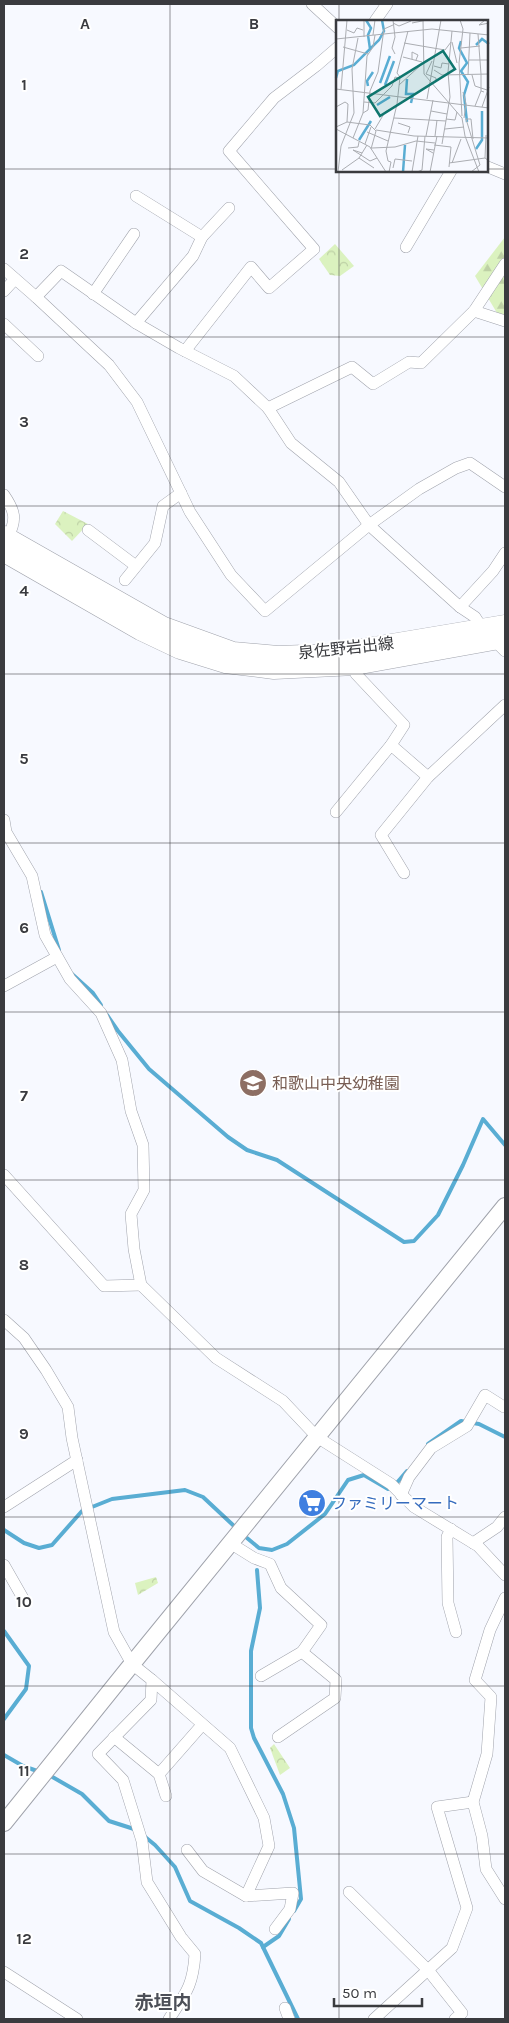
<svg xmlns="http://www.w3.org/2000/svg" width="509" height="2023" viewBox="0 0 509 2023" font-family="Karla,'Noto Sans JP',sans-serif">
  <defs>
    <pattern id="forest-firs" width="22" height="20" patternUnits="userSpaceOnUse" patternTransform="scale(1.25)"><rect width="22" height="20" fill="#dbf2bf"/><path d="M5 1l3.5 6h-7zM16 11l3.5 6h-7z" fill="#bdd0a5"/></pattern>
    <pattern id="park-crowns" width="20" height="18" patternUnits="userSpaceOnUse" patternTransform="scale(1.25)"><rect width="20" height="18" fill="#dbf2bf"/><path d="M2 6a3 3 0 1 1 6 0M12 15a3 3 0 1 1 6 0" fill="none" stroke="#bdd0a5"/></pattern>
  </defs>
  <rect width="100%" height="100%" fill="#f7f9ff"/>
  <!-- forest -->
  <path fill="url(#forest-firs)" d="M505,237V316L497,313L475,276Z"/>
  <!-- park -->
  <g fill="url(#park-crowns)">
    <path d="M335,244L354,266L340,276L330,275L319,259Z"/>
    <path d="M63,511L88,524L72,541L55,524Z"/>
    <path d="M156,1577L158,1583L138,1595L135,1583Z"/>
    <path d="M274,1744L290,1768L280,1775L270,1748Z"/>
  </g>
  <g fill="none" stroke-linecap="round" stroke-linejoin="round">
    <!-- stream -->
    <g stroke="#59add3" stroke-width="4">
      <path d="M41,892L59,950"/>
      <path d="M72,974L93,993L101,1005"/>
      <path d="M107,1015L118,1031L149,1069L228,1137L247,1150L277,1160L404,1242L414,1241L438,1215L463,1165L483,1119L505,1145"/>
      <path d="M428,1444L461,1421L479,1424L505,1437"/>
      <path d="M395,1485L407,1471"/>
      <path d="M4,1530L24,1543L39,1548L52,1545L82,1511L112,1499L185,1490L203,1497L234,1526"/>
      <path d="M247,1538L259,1548L272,1550L287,1544L325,1514L348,1480L364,1475L388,1489"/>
      <path d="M257,1570L260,1608L251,1651V1728L254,1738L283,1794L294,1828L301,1899L294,1911"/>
      <path d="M4,1631L29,1666L26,1689L4,1719"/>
      <path d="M4,1755L23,1766L40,1772"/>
      <path d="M49,1775L82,1794L109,1821L134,1829"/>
      <path d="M144,1836L155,1845L175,1867L190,1901L239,1928L261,1943L298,2019"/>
      <path d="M263,1947L279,1936L289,1919"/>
    </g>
    <!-- street casing -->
    <g stroke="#a0a3ac" stroke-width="12">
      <g id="street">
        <path d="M312,4L338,28"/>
        <path d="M375,21L387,4"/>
        <path d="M488,167L505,174"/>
        <path d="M136,196L202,237"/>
        <path d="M406,247L451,171"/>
        <path d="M4,269L36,297L61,271L136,323L179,348L234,376L268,408L291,443L339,482L369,525L460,607L475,617L482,628L505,651"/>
        <path d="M4,291L15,279"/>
        <path d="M93,294L134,234"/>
        <path d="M36,297L109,365L137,402L190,512L231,575L265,611L369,525L419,489L456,468L470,463L505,487"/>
        <path d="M474,311L505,321"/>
        <path d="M136,323L193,256L202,237L229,208"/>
        <path d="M4,324L38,356"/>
        <path d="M185,351L251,267L269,288L314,249L229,151L274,98L316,66L338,47"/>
        <path d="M268,408L352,367L373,384L409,362L421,363L474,311L505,264"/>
        <path d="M4,495C15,511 17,519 8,537"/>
        <path d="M88,530L136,566"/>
        <path d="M125,580L155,543L163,506L181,493"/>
        <path d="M460,607L493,571L505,553"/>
        <path d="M355,666L356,674L404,725L391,745"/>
        <path d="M336,812L391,745L428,777"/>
        <path d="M4,820L6,832L32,876L45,935L70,979L101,1013L122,1060L131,1111L143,1145L144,1190L131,1214L134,1249L141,1285L216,1358L283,1401L317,1437L391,1484L414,1507L478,1546L505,1575"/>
        <path d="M404,873L381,835L428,777L505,705"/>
        <path d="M4,986L57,957"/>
        <path d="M4,1175L104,1286L141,1285"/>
        <path d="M4,1320L24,1338L46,1370L68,1407L72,1438L114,1632L132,1664L152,1680L151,1700L98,1754L123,1780L142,1841L147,1882L181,1937L195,1954C193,1986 186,1993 169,2019"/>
        <path d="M401,1495L409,1477L431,1448L467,1426L485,1395L504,1407"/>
        <path d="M4,1507L77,1460"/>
        <path d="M451,1529L447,1537L448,1603L456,1632"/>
        <path d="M230,1543L254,1558L270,1564L281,1588L321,1625L302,1652L261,1676"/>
        <path d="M473,1543L497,1527L505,1517"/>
        <path d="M4,1565L24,1600"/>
        <path d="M505,1598L490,1630L475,1680L491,1697L487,1754L473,1802L482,1836L486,1869L505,1899"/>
        <path d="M152,1680L230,1748L264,1818L269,1846L246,1896"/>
        <path d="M114,1737L159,1774L166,1796"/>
        <path d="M278,1737L335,1698L336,1680L302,1652"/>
        <path d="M159,1774L202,1725"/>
        <path d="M187,1850L203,1871L246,1896L293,1893L290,1909L275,1929"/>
        <path d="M349,1892L428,1970L462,2013L455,2019"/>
        <path d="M4,1972L77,2019"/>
        <path d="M285,2008L289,2019"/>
        <path d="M374,2019L452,1948L467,1908L437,1807L473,1802"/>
      </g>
    </g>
    <!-- secondary casing -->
    <g stroke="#a0a3ac" stroke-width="18">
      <path id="secondary" d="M4,1823L132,1664L505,1206"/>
    </g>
    <!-- primary casing -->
    <g stroke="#a0a3ac" stroke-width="19">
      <g id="primary">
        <path d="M4,535L164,626L233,651L278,655L332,653L505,624"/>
        <path d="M4,553L140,631L180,650L225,664L274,670L355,666L505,639"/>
      </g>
    </g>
    <!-- street -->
    <use href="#street" stroke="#fff" stroke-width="11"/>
    <!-- secondary -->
    <use href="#secondary" stroke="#fff" stroke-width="16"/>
    <!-- primary -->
    <use href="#primary" stroke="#fff" stroke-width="18"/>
  </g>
  <!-- grid -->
  <path fill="none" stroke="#3a3b3f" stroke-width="1" stroke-opacity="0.55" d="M170,4V2019M339,4V21M4,169H338M488,169H505M339,171V2019M4,337H505M4,506H505M4,674H505M4,843H505M4,1012H505M4,1180H505M4,1349H505M4,1517H505M4,1686H505M4,1854H505"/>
  <!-- icons -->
  <defs>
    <g id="school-disc" transform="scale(1.4375)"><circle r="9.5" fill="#8d6e63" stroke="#fff"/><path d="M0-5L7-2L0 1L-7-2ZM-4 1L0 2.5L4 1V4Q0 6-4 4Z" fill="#fff"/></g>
    <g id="supermarket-disc" transform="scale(1.4375)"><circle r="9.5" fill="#3f7fe0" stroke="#fff"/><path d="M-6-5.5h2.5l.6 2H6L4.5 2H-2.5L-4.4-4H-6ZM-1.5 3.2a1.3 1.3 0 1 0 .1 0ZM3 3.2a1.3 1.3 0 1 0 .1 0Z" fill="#fff"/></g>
  </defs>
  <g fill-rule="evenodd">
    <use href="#school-disc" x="253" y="1083"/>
    <use href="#supermarket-disc" x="312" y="1503"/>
  </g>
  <g text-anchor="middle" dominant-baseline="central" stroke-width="4" stroke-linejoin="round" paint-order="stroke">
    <!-- street labels -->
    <g font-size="16" fill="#3a3b3f" stroke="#fff">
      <text transform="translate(346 648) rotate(-6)">泉佐野岩出線</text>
    </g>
    <!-- education labels -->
    <g font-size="16" fill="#785e54" stroke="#fff" text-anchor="start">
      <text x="272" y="1083">和歌山中央幼稚園</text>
    </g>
    <!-- shop labels -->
    <g font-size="16" fill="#366cbe" stroke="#fff" text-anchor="start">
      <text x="331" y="1503">ファミリーマート</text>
    </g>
    <!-- quarter labels -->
    <g font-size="19" font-weight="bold" fill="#4d5058" stroke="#fff">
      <text x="163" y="2003">赤垣内</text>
    </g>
  </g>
  <!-- overview -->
  <g transform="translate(336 20)">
    <rect width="152" height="152" fill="#f7f9ff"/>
    <path fill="none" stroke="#59add3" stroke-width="2.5" d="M30,0L35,8L32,15L34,29M125,21L123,28L131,43L125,51L132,62L128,75L131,102M140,25L146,19L153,24M0,58L2,51L18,45L43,20L48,11L46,0M71,59L70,74H77L75,83M44,63L54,36M49,65L58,41M32,66L31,61L37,52M41,85L54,77M23,120L35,101M140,129L146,120V91M67,152L69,125"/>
    <path fill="none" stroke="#abadb2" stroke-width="1" d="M57,0L59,17L56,28L59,34M87,0L88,54L126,98L129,116L143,152M124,0L127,9L123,43L126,96M149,0L143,5L153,3M57,3L63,6L75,1M76,3L91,0M11,10L18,13L21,8L27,10M142,14L145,54M37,15L39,0M28,17V0M0,19L96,9L153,15M116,22L121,43M68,23L109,30L115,22M7,27L32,34M125,28L144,26M67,37L86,42M76,39V32L82,35L80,40M133,40H153M96,41L90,54L100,58V62M98,46L105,48L106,43L113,44M98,50L106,55L153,54M145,54V71L148,72M132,55L134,13M136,55L139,66L151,70M63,65L86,44M0,69L153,88M5,69L11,0M127,72L130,84L128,98M91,79L105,0M28,82L39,83L56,66L59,57L63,58M139,86L145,71M0,87L9,82L12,84L11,102M146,87L153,67M95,91L111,94M27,93L32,90L34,71L42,52L48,9L57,5M58,98L110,101M110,99L119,100L121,92M130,99L144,145L135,152M130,99H135L137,119M62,103L74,107L72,113M0,107L11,102L34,105L40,111L35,129M0,109L34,127L50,152M39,109L49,92L60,86M109,109L128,107M40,110L78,116L153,118M31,112L52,121M90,116L97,80M99,116L101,100M17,118L27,93L31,36L37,27L39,15M29,124L35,107M106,124L114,77L112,52L116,11M98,125L115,127L113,147M12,128L22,127L23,122M36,128L59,127L80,121L99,123M26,133L17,130L34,141L41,138M97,133L90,129L98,130M23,138L38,148M149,138L150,115M113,143L149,138L153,141M116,143L125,119M57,148L59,139L76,141M6,150L23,138L31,125M2,152L5,126L18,93L16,49L22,18M53,152L55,142L52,141L50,131L61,84L64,57L61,53L72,11M76,152L82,116M81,152L86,150L89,116M94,152L101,116"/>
    <path fill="#0f766e" fill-opacity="0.15" stroke="#0f766e" stroke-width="2.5" d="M107,31L119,49L44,96L32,77Z"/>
    <rect width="152" height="152" fill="none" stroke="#3a3b3f" stroke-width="2.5"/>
  </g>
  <g font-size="16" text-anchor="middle" font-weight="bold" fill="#3a3b3f" stroke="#fff" stroke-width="4" stroke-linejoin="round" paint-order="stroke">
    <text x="85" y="29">A</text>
    <text x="254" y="29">B</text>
    <text x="24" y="90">1</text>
    <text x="24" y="259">2</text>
    <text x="24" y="427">3</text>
    <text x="24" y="596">4</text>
    <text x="24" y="764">5</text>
    <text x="24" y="933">6</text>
    <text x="24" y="1101">7</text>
    <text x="24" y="1270">8</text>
    <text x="24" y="1439">9</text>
    <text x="24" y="1607">10</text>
    <text x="24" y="1776">11</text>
    <text x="24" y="1944">12</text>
  </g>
  <!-- border -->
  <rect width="509" height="2023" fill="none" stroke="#3a3b3f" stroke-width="10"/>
  <!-- scale -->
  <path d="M334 1998v8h88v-8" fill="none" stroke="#3a3b3f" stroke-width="2.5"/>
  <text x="342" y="1998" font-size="15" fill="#3a3b3f" stroke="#ffffff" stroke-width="4" paint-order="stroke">50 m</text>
</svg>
